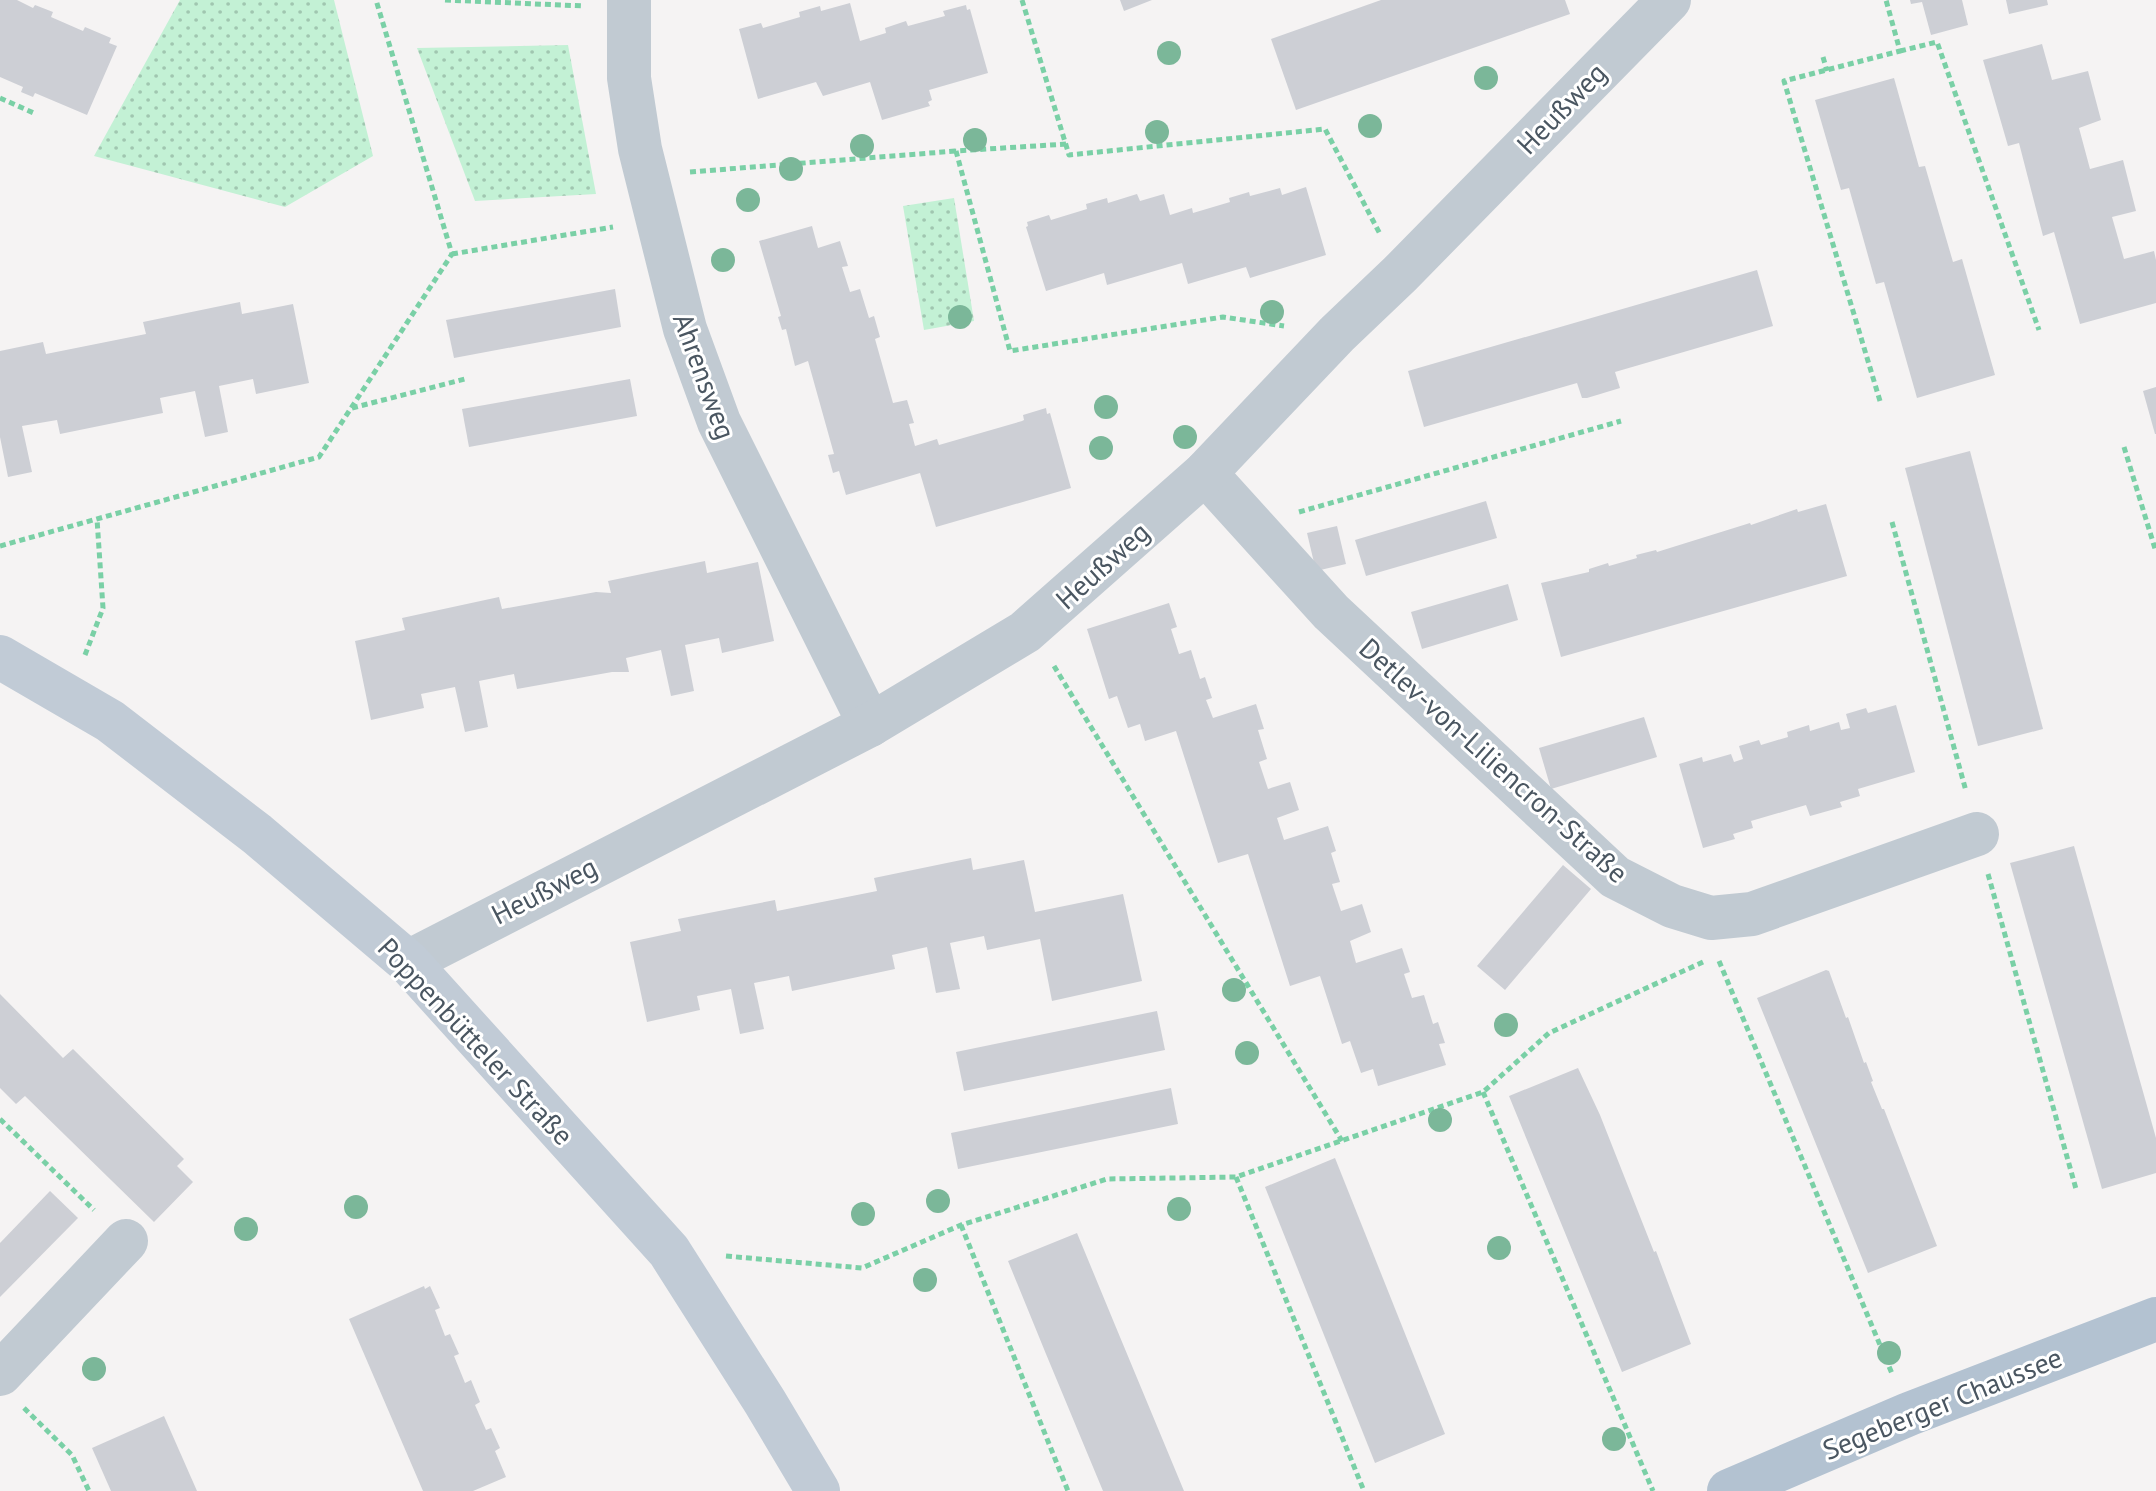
<svg xmlns="http://www.w3.org/2000/svg" width="2156" height="1491" viewBox="0 0 2156 1491" font-family="'PT Sans',sans-serif">
  <defs>
    <pattern id="park-dots" width="8" height="8" patternUnits="userSpaceOnUse" patternTransform="scale(2)"><rect width="8" height="8" fill="#c3f1d5"/><path d="M2 2h.1M6 6h.1" fill="none" stroke="#a0c6b0" stroke-width="1.8" stroke-linecap="round"/></pattern>
  </defs>
  <rect width="100%" height="100%" fill="#f5f3f3"/>
  <!-- park -->
  <g fill="url(#park-dots)">
    <path d="M180,0H334L373,156L285,207L94,156Z"/>
    <path d="M568,45L596,194L475,201L417,48Z"/>
    <path d="M954,198L974,321L924,330L903,206Z"/>
  </g>
  <!-- building -->
  <g fill="#cdcfd5">
    <path d="M0,0H17L33,8L35,5L53,12L51,17L83,31L85,27L111,38L109,43L117,46L87,115L35,93L33,97L21,92L23,87L0,77Z"/>
    <path d="M1120,0H1152L1124,11Z"/>
    <path d="M1381,0H1565L1570,14L1296,110L1271,39Z"/>
    <path d="M1910,0H1962L1968,25L1931,35L1922,2L1911,4Z"/>
    <path d="M2006,0H2047L2048,5L2009,14Z"/>
    <path d="M850,3L860,41L886,33L885,28L906,21L908,26L945,16L943,11L966,5L967,10L970,9L988,73L929,90L932,100L928,102L930,106L882,120L870,82L823,96L816,82L758,99L739,29L761,23L763,28L800,17L799,12L820,6L821,11Z"/>
    <path d="M2042,44L2052,80L2088,71L2101,120L2079,128L2090,169L2123,160L2136,211L2112,217L2124,259L2154,251L2156,260V303L2080,324L2054,232L2043,236L2019,143L2008,146L1983,60Z"/>
    <path d="M1894,78L1919,167L1925,166L1953,262L1962,259L1995,375L1917,398L1884,282L1876,284L1849,188L1841,190L1815,100Z"/>
    <path d="M1306,187L1326,255L1250,278L1246,267L1188,284L1182,263L1107,285L1104,273L1046,291L1026,227L1028,226L1027,222L1049,215L1051,220L1087,209L1086,204L1107,198L1108,203L1137,194L1140,201L1164,194L1170,215L1192,208L1193,213L1230,202L1229,198L1249,192L1250,196L1280,188L1282,195Z"/>
    <path d="M812,226L818,248L840,241L848,266L842,267L850,292L860,289L869,318L874,316L880,337L875,339L893,403L907,400L914,423L909,424L915,446L937,439L939,445L1022,421L1024,420L1023,415L1046,408L1047,414L1050,413L1071,488L936,527L920,473L846,495L839,471L833,473L828,455L834,454L808,361L795,366L786,329L782,330L778,317L781,316L759,241Z"/>
    <path d="M1757,270L1773,326L1615,372L1620,388L1587,398H1582L1577,383L1424,427L1408,371Z"/>
    <path d="M615,289L621,327L454,358L446,320Z"/>
    <path d="M240,302L242,314L293,304L309,383L256,394L253,379L219,386L228,432L205,437L195,391L160,398L163,413L60,434L57,420L22,426L32,472L8,477L0,437V351L43,342L46,354L146,334L143,322Z"/>
    <path d="M630,379L637,416L469,447L462,409Z"/>
    <path d="M2156,387V434H2155L2143,391Z"/>
    <path d="M1970,451L2043,729L1978,746L1905,468Z"/>
    <path d="M1486,501L1497,538L1366,576L1355,540Z"/>
    <path d="M1826,504L1847,576L1561,657L1541,583L1589,572V569L1608,563L1609,566L1637,558L1636,555L1656,550L1657,552L1750,523L1751,525L1797,509L1798,512Z"/>
    <path d="M1337,526L1346,564L1316,571L1307,533Z"/>
    <path d="M705,561L707,573L758,562L774,641L722,653L719,638L685,645L694,691L671,696L661,650L626,658L629,672H612L517,689L514,674L479,681L488,727L465,732L455,687L421,694L424,708L371,720L355,641L405,630L402,618L499,597L502,609L596,592L611,593L608,581Z"/>
    <path d="M1508,584L1518,620L1422,649L1411,612Z"/>
    <path d="M1169,603L1177,627L1171,629L1179,654L1191,650L1200,679L1205,677L1212,698L1206,700L1213,718L1256,704L1264,729L1258,730L1267,759L1259,762L1268,789L1290,782L1299,810L1277,818L1284,840L1328,826L1336,851L1331,853L1340,882L1332,884L1341,911L1362,904L1371,932L1350,941L1356,963L1402,948L1410,972L1404,974L1412,998L1424,995L1433,1024L1438,1022L1445,1043L1439,1044L1446,1065L1378,1086L1373,1069L1361,1073L1350,1041L1342,1044L1320,976L1290,986L1248,854L1218,863L1176,731L1145,741L1140,724L1128,728L1117,696L1109,699L1087,629Z"/>
    <path d="M1896,705L1915,772L1858,789L1860,796L1840,802L1842,807L1810,816L1806,805L1751,821L1753,828L1733,834L1735,839L1703,848L1679,764L1702,757L1703,762L1731,754L1734,762L1743,759L1739,746L1759,740L1761,745L1788,737L1787,732L1809,725L1810,731L1839,722L1841,730L1850,728L1846,714L1866,708L1868,713Z"/>
    <path d="M1644,717L1657,757L1551,789L1539,748Z"/>
    <path d="M2074,846L2156,1138V1173L2102,1189L2010,863Z"/>
    <path d="M971,858L973,870L1024,860L1035,912L1123,894L1142,981L1052,1001L1040,939L987,950L984,936L950,943L960,989L936,993L927,947L892,955L895,969L792,991L789,976L754,983L764,1029L740,1034L731,989L697,996L700,1010L647,1022L630,942L681,931L678,919L775,900L777,911L877,891L874,878Z"/>
    <path d="M1563,865L1591,889L1505,990L1477,966Z"/>
    <path d="M1826,970L1829,971L1846,1018L1848,1017L1864,1063L1866,1062L1873,1081L1871,1082L1882,1109H1884L1937,1246L1868,1273L1757,998Z"/>
    <path d="M0,994L63,1058L73,1049L184,1159L177,1166L193,1182L154,1222L25,1096L16,1104L0,1088Z"/>
    <path d="M1157,1011L1165,1050L964,1091L956,1052Z"/>
    <path d="M1578,1068L1600,1115L1654,1252L1656,1251L1691,1344L1622,1372L1509,1096Z"/>
    <path d="M1171,1088L1178,1124L958,1169L951,1133Z"/>
    <path d="M1335,1158L1445,1434L1375,1463L1265,1187Z"/>
    <path d="M50,1191L78,1218L0,1297V1243Z"/>
    <path d="M1077,1233L1115,1325L1184,1491H1103L1046,1354L1008,1261Z"/>
    <path d="M424,1286L425,1289L430,1286L440,1308L435,1310L445,1336L450,1334L459,1354L454,1356L465,1383L471,1380L480,1402L475,1405L486,1430L491,1428L500,1448L495,1451L506,1477L473,1491H423L349,1319Z"/>
    <path d="M164,1416L197,1491H111L92,1448Z"/>
  </g>
  <g fill="none" stroke-linecap="round" stroke-linejoin="round">
    <!-- path -->
    <g stroke="#7ad0a6" stroke-width="5" stroke-dasharray="6 4" stroke-linecap="butt">
      <path d="M445,0L584,6"/>
      <path d="M1022,0L1069,155L1325,129L1380,234"/>
      <path d="M1900,51L1937,42L2039,330"/>
      <path d="M1823,57L1827,71"/>
      <path d="M0,98L36,114"/>
      <path d="M1066,144L956,151L1010,351L1223,317L1284,326"/>
      <path d="M690,172L956,151"/>
      <path d="M452,254L613,227"/>
      <path d="M1880,401L1784,81L1900,51L1886,0"/>
      <path d="M352,408L465,379"/>
      <path d="M2124,447L2156,552"/>
      <path d="M1299,512L1621,421"/>
      <path d="M1892,522L1966,791"/>
      <path d="M0,546L319,457L452,254L376,0"/>
      <path d="M85,655L103,608L97,519"/>
      <path d="M1054,666L1342,1141"/>
      <path d="M1988,874L2076,1189"/>
      <path d="M1719,961L1893,1376"/>
      <path d="M1483,1092L1653,1491"/>
      <path d="M0,1119L94,1210"/>
      <path d="M1236,1177L1364,1491"/>
      <path d="M961,1225L1068,1491"/>
      <path d="M726,1256L862,1268L961,1225L1107,1179L1236,1177L1483,1092L1549,1033L1703,962"/>
      <path d="M24,1408L72,1455L89,1491"/>
    </g>
    <!-- street -->
    <g stroke="#c1cad2" stroke-width="44">
      <path d="M629,0V78L640,149L685,329L719,422L870,725"/>
      <path d="M1205,473L1331,612L1615,877L1672,906L1711,918L1752,914L1977,834"/>
      <path d="M408,962L870,725L1025,632L1205,473L1337,334L1400,274L1669,0"/>
      <path d="M0,1374L126,1241"/>
    </g>
    <!-- secondary -->
    <path stroke="#c1cbd6" stroke-width="44" d="M0,657L110,721L257,834L408,962L669,1251L765,1402L818,1491"/>
    <!-- primary -->
    <path stroke="#b3c2d1" stroke-width="44" d="M1729,1491L1909,1414L2156,1319"/>
  </g>
  <!-- trees -->
  <g fill="#7bb799">
    <circle cx="1169" cy="53" r="12"/>
    <circle cx="1486" cy="78" r="12"/>
    <circle cx="1370" cy="126" r="12"/>
    <circle cx="1157" cy="132" r="12"/>
    <circle cx="975" cy="140" r="12"/>
    <circle cx="862" cy="146" r="12"/>
    <circle cx="791" cy="169" r="12"/>
    <circle cx="748" cy="200" r="12"/>
    <circle cx="723" cy="260" r="12"/>
    <circle cx="1272" cy="312" r="12"/>
    <circle cx="960" cy="317" r="12"/>
    <circle cx="1106" cy="407" r="12"/>
    <circle cx="1185" cy="437" r="12"/>
    <circle cx="1101" cy="448" r="12"/>
    <circle cx="1234" cy="990" r="12"/>
    <circle cx="1506" cy="1025" r="12"/>
    <circle cx="1247" cy="1053" r="12"/>
    <circle cx="1440" cy="1120" r="12"/>
    <circle cx="938" cy="1201" r="12"/>
    <circle cx="356" cy="1207" r="12"/>
    <circle cx="1179" cy="1209" r="12"/>
    <circle cx="863" cy="1214" r="12"/>
    <circle cx="246" cy="1229" r="12"/>
    <circle cx="1499" cy="1248" r="12"/>
    <circle cx="925" cy="1280" r="12"/>
    <circle cx="1889" cy="1353" r="12"/>
    <circle cx="94" cy="1369" r="12"/>
    <circle cx="1614" cy="1439" r="12"/>
  </g>
  <g text-anchor="middle" dominant-baseline="central" stroke-width="6" stroke-linejoin="round" paint-order="stroke">
    <!-- street labels -->
    <g font-size="28" fill="#4a5661" stroke="#fff">
      <text transform="translate(1561 108) rotate(-46)">Heußweg</text>
      <text transform="translate(705 376) rotate(70)">Ahrensweg</text>
      <text transform="translate(1102 565) rotate(-42)">Heußweg</text>
      <text transform="translate(1494 760) rotate(42)">Detlev-von-Liliencron-Straße</text>
      <text transform="translate(544 890) rotate(-27)">Heußweg</text>
      <text transform="translate(476 1041) rotate(47)">Poppenbütteler Straße</text>
      <text transform="translate(1942 1403) rotate(-22)">Segeberger Chaussee</text>
    </g>
  </g>
</svg>
